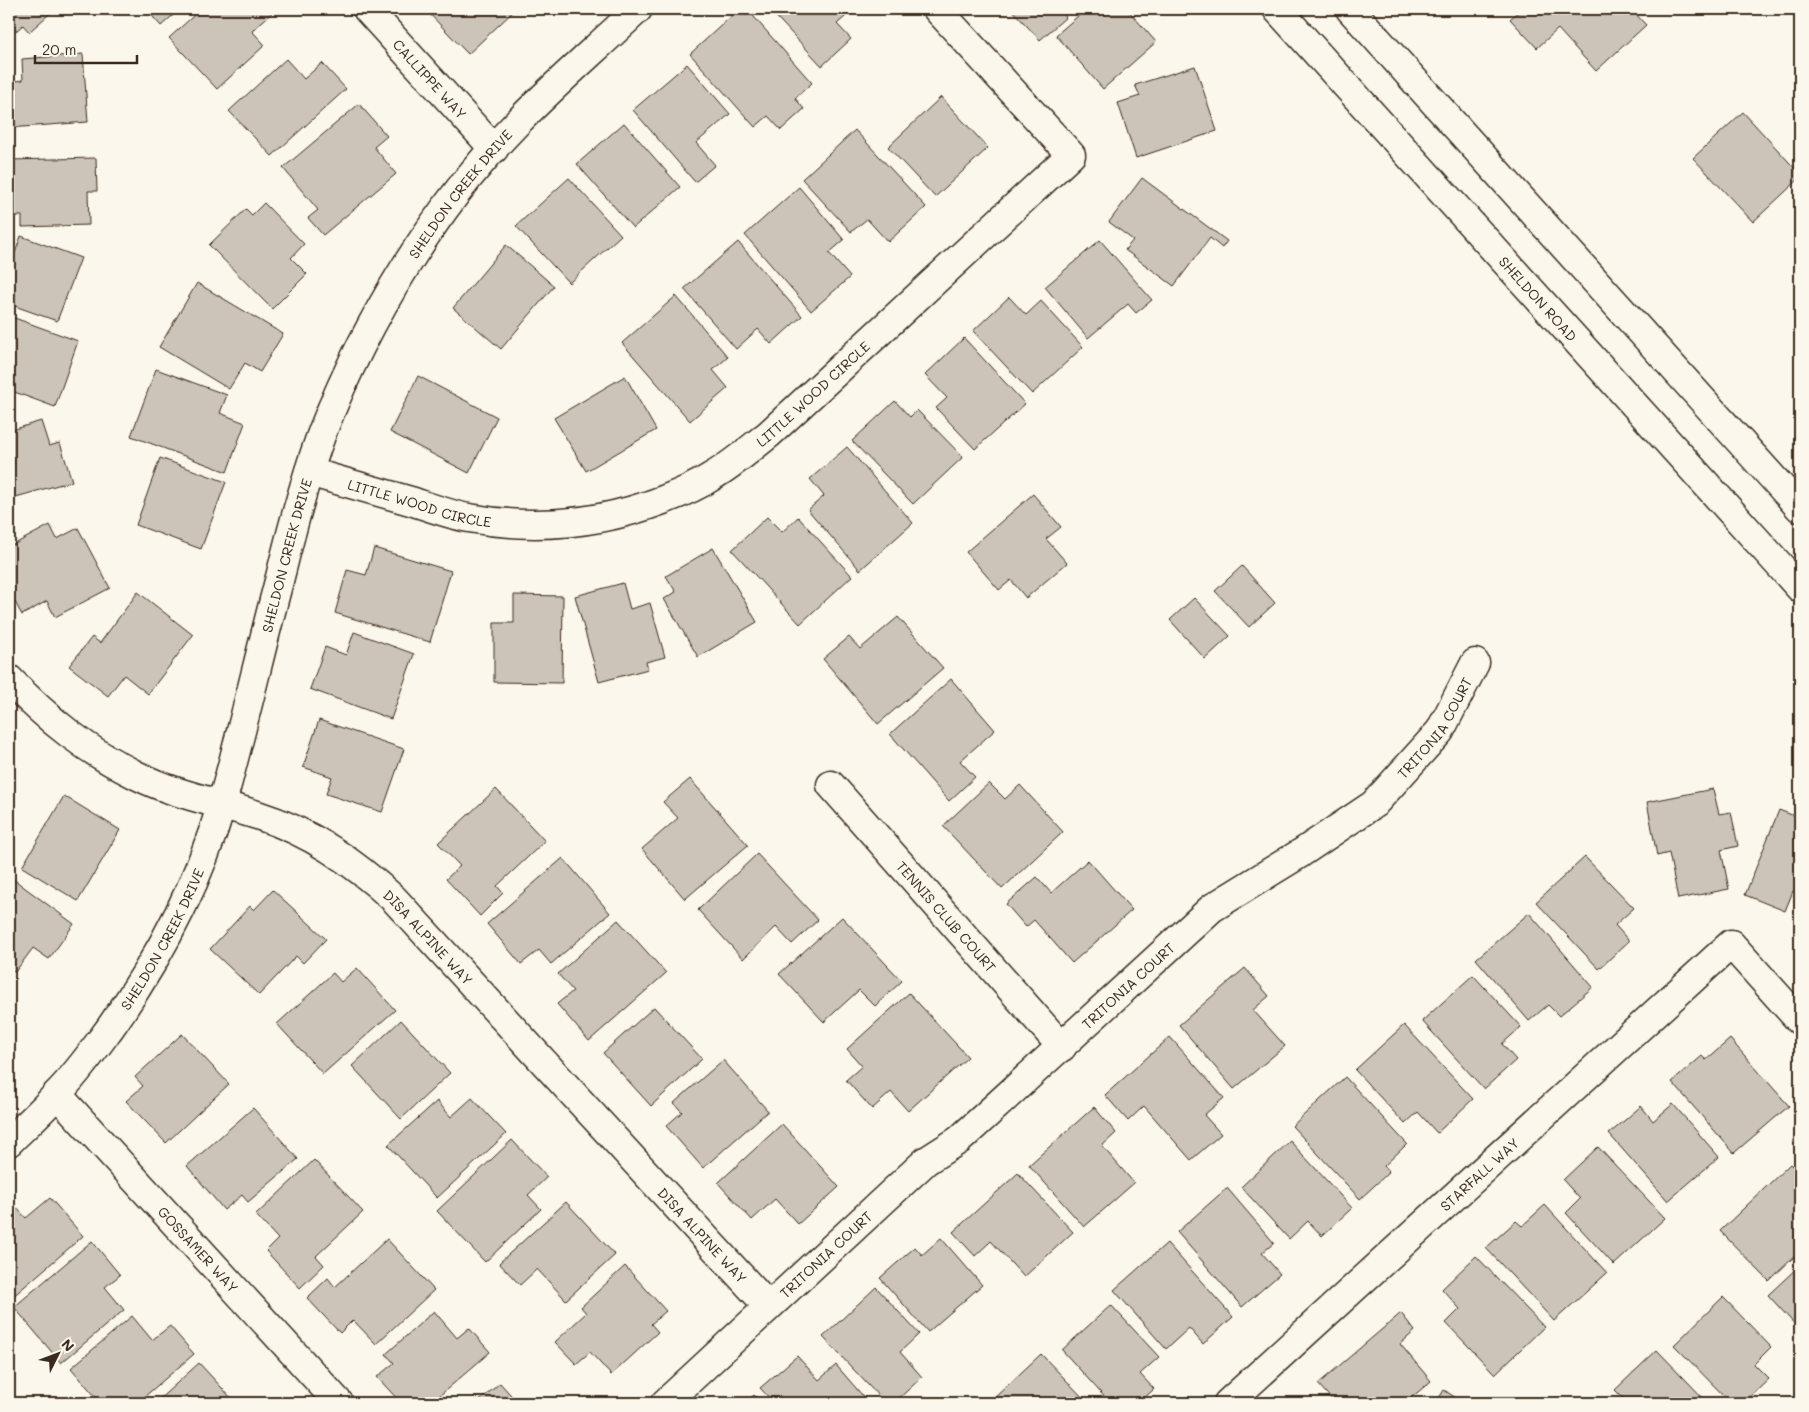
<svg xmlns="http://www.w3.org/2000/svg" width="1809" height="1412" viewBox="0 0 1809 1412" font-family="Mali,sans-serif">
  <rect width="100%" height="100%" fill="#fbf7ec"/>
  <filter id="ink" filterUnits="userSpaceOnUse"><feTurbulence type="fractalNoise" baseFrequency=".02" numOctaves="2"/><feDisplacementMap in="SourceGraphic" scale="10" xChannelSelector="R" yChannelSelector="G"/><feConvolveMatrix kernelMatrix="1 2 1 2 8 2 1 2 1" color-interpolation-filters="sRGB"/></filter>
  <g filter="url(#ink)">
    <!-- building -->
    <g fill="#ccc4b9" stroke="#3b2a1e">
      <path d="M9,9H55L29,32L23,25L9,37Z"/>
      <path d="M146,9H180L161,26Z"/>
      <path d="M201,9H276L252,31L265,45L217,89L169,38Z"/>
      <path d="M425,9H516L468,54Z"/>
      <path d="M739,9H747L812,83L795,98L804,109L781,130L768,116L755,127L690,54Z"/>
      <path d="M769,9H854L837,24L851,39L822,66Z"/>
      <path d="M1011,9H1061L1060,10L1066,17L1040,40Z"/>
      <path d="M1086,9H1127L1156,42L1103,89L1056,35Z"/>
      <path d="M1521,9H1618L1622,13L1626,9H1631L1646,25L1596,71L1558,29L1537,48L1510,19Z"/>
      <path d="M83,54L88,122L9,128V82L23,80L22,59Z"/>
      <path d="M286,59L304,79L322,63L346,89L272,156L229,111Z"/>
      <path d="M687,64L730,114L696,143L715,165L695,182L633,110Z"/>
      <path d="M1195,66L1217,131L1136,158L1118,103L1140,96L1135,85Z"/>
      <path d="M941,97L988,148L935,197L888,147Z"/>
      <path d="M359,104L387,136L374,147L396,174L323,235L308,218L318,210L283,168Z"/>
      <path d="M1743,112L1800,174V178L1753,222L1693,158Z"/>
      <path d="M624,123L680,187L633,228L577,164Z"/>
      <path d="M855,130L926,207L888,242L867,219L851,232L802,179Z"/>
      <path d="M96,158L97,191H88L89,225L22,227V216H9V160Z"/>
      <path d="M569,178L621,235L569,283L516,226Z"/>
      <path d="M1142,178L1227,241L1222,248L1210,238L1174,286L1125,250L1133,240L1109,222Z"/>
      <path d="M799,187L844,240L829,253L850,277L811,311L745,235Z"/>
      <path d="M264,203L304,244L291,258L307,274L272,309L209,245L246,209L252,215Z"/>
      <path d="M21,236L81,258L57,321L9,304V258L13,259Z"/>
      <path d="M1100,240L1152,300L1136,313L1128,304L1088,338L1045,287Z"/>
      <path d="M738,242L802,316L771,344L758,329L736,349L684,289Z"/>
      <path d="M506,245L554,286L501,349L453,308Z"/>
      <path d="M197,283L283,334L260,372L245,363L229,389L159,347Z"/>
      <path d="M676,296L728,357L713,370L728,388L690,421L622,343Z"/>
      <path d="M1009,297L1026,315L1041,301L1083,347L1032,394L973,331Z"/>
      <path d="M9,316L78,341L55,407L9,390Z"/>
      <path d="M964,338L1025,404L975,449L936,408L947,398L925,375Z"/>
      <path d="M156,369L227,395L220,413L245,423L227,472L131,436Z"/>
      <path d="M418,376L497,417L469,473L390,432Z"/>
      <path d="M625,376L656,430L586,471L554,418Z"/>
      <path d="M895,401L910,417L917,410L963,457L913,504L852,441Z"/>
      <path d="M41,421L49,446L60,443L72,481L9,499L13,513L9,514V431Z"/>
      <path d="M847,447L913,523L860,570L808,510L824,496L810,479Z"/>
      <path d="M160,458L226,482L201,549L136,525Z"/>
      <path d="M1033,494L1061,527L1046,539L1067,563L1026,598L1011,580L999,590L966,552Z"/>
      <path d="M767,517L782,532L798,517L852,576L800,624L732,550Z"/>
      <path d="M50,525L57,539L78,528L110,588L55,617L47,601L22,615L9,591V547Z"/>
      <path d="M374,548L451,571L430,642L335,613L347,570L366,575Z"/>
      <path d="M713,548L757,622L698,657L664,599L676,592L666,576Z"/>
      <path d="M1242,566L1275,603L1249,627L1215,591Z"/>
      <path d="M623,583L630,609L650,603L665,657L646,662L648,669L599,682L575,596Z"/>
      <path d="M138,592L193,635L148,694L124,675L108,696L69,666L92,637L100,643Z"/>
      <path d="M514,595L563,596L562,683L494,682V623H514Z"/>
      <path d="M1194,598L1230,636L1205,659L1170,620Z"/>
      <path d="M898,617L943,668L878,724L823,659L849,637L860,649Z"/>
      <path d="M354,632L414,654L391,719L310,689L325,647L346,655Z"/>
      <path d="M951,679L995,730L960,761L975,777L949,801L890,734Z"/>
      <path d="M319,720L404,749L382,812L326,794L332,777L303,767Z"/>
      <path d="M690,779L748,845L685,899L642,849L678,818L663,802Z"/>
      <path d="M989,783L1005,799L1020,785L1063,832L1002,889L943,826Z"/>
      <path d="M496,789L545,841L497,886L503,893L480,916L446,879L460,866L438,843Z"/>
      <path d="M1713,789L1719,814L1731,812L1738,846L1721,850L1729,889L1678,899L1669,853L1657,856L1647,802Z"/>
      <path d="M64,796L120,830L78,901L22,867Z"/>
      <path d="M1779,810L1800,818V894L1793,891L1785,911L1745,895Z"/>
      <path d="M757,854L818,920L792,944L776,927L743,959L698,910Z"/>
      <path d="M1585,857L1634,908L1615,925L1629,941L1599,969L1536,902Z"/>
      <path d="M563,858L610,913L551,964L539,950L521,964L487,924Z"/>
      <path d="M1088,860L1132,910L1072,963L1034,920L1026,927L1006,904L1037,877L1051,893Z"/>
      <path d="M9,876L74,924L49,959L33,948L15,972L9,967Z"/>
      <path d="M273,890L326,939L303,963L296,956L259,995L210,949L250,906L254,910Z"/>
      <path d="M1529,913L1593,987L1559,1016L1548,1005L1529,1021L1476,959Z"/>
      <path d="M842,917L902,981L875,1006L859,990L824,1022L779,974Z"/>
      <path d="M618,920L666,973L589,1041L557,1004L573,991L558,974Z"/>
      <path d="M357,968L395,1010L323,1074L277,1024L333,973L341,982Z"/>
      <path d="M1245,968L1269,996L1253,1010L1285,1046L1234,1089L1179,1025Z"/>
      <path d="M1473,975L1521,1027L1502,1044L1516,1060L1484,1089L1422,1021Z"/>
      <path d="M909,993L968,1057L908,1111L891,1092L872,1109L846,1080L862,1066L847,1049Z"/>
      <path d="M654,1007L702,1059L651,1106L603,1053Z"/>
      <path d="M401,1020L450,1073L401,1119L352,1066Z"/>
      <path d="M1404,1025L1473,1099L1437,1133L1418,1112L1405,1124L1355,1070Z"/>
      <path d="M182,1034L229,1084L166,1143L126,1101L143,1086L135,1077Z"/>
      <path d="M1170,1037L1224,1098L1204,1115L1221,1134L1191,1160L1144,1106L1128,1121L1105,1095Z"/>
      <path d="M1730,1039L1789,1106L1734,1153L1672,1082L1702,1056L1706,1060Z"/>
      <path d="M723,1060L768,1111L703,1168L666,1126L682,1112L674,1103Z"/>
      <path d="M1345,1077L1407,1144L1384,1166L1389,1172L1360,1199L1292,1126Z"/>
      <path d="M472,1098L506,1134L437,1198L388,1145L437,1101L451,1117Z"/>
      <path d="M1673,1104L1719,1157L1668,1201L1609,1134L1641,1106L1653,1121Z"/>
      <path d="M1094,1107L1116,1133L1102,1146L1134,1183L1084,1227L1029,1165Z"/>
      <path d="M253,1108L298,1159L248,1202L242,1195L224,1210L187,1166Z"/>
      <path d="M782,1124L839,1187L798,1224L775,1199L752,1220L718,1183Z"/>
      <path d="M512,1140L547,1177L528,1195L541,1209L485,1262L437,1211Z"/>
      <path d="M1290,1141L1352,1208L1322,1236L1308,1221L1289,1239L1241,1187Z"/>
      <path d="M1598,1147L1665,1218L1614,1265L1566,1213L1580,1199L1563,1180Z"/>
      <path d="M314,1160L363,1212L316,1256L324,1265L300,1288L266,1251L278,1239L256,1215Z"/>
      <path d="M1790,1164L1800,1174V1251L1769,1281L1720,1231Z"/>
      <path d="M1018,1173L1073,1232L1024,1277L991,1241L975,1256L953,1232Z"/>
      <path d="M1227,1188L1274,1243L1262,1253L1280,1274L1242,1307L1177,1232Z"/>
      <path d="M50,1198L83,1236L10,1299L9,1206L12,1203L26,1218Z"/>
      <path d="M566,1202L615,1255L566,1300L537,1269L520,1285L499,1263Z"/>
      <path d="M1545,1205L1607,1273L1554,1321L1486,1248L1516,1221L1522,1226Z"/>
      <path d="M941,1238L982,1285L928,1332L880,1278L915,1247L922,1255Z"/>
      <path d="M387,1239L434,1290L376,1344L353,1320L340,1333L307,1298L328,1278L335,1287Z"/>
      <path d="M92,1241L120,1275L105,1287L124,1310L61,1363L14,1307Z"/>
      <path d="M1167,1243L1233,1317L1203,1344L1189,1328L1166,1349L1114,1290Z"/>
      <path d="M1476,1256L1544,1327L1495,1374L1446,1323L1460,1309L1442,1289Z"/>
      <path d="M1800,1265V1330L1768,1295Z"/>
      <path d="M625,1266L666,1311L651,1324L658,1332L611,1375L590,1352L576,1364L555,1342L586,1313L581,1307Z"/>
      <path d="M876,1287L919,1334L900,1352L922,1377L894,1403H885L823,1337Z"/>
      <path d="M1723,1297L1771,1347L1754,1364L1769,1379L1744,1403H1731L1674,1345Z"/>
      <path d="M1111,1305L1159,1357L1140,1374L1154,1389L1139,1403H1110L1062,1350Z"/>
      <path d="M434,1311L457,1338L469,1328L490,1352L431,1403H401L377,1377L394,1363L386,1354Z"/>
      <path d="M1401,1313L1415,1331L1400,1344L1431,1381L1405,1403H1335L1318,1384Z"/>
      <path d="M132,1316L152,1340L170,1326L194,1354L137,1403H101L71,1368Z"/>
      <path d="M1657,1350L1708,1403H1628L1615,1390Z"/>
      <path d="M1041,1354L1088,1403H996L992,1400Z"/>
      <path d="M797,1356L819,1380L836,1365L869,1403H774L760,1388Z"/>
      <path d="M199,1363L233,1400L229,1403H155Z"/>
      <path d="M500,1383L518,1403H477Z"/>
      <path d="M1444,1390L1464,1403H1436Z"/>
      <path d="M754,1395L762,1403H745Z"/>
    </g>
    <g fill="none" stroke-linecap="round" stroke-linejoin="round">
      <!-- minor casing -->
      <g stroke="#3b2a1e" stroke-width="31">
        <g id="minor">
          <path id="s1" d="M367,9L494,149"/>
          <path id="s2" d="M309,472C344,482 379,492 414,502C432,508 451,515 469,518C535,530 600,524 663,500C679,494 696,487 711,477C732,465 750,449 769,434L1071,155L937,9"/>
          <path id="s3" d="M9,679C48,720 87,751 138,776C176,795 217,802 257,815C311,832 352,861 394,899L768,1306"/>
          <path id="s4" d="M831,785L1062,1047"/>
          <path id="s5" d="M57,1094L339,1403"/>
          <path id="s6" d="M9,1142C24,1127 41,1112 56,1095C76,1075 93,1051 110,1028C158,960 199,883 222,803C243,728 260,652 280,577C292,528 305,478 323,430C367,319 434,208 517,123C556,83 598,47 638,9"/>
          <path id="s7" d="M665,1403L926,1161L959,1140L1212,908L1301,853L1374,804L1440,731L1475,663"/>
          <path id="s8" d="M1228,1403L1731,944L1800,1021"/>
        </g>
      </g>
      <!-- secondary casing -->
      <g stroke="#3b2a1e" stroke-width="31">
        <g id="secondary">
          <path id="s9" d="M1277,9L1800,588"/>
          <path d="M1350,9L1800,508"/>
        </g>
      </g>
      <!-- minor -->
      <use href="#minor" stroke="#fbf7ec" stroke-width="28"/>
      <!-- secondary -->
      <use href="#secondary" stroke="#fbf7ec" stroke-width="28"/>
    </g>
  </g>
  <g text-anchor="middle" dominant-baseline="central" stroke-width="4" stroke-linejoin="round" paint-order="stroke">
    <!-- street labels -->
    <g font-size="14" fill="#3b2a1e" stroke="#fbf7ec">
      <text stroke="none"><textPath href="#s1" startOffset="94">CALLIPPE WAY</textPath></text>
      <text stroke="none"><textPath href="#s6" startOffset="1066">SHELDON CREEK DRIVE</textPath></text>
      <text stroke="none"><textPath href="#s9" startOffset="390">SHELDON ROAD</textPath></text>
      <text stroke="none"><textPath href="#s2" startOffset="549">LITTLE WOOD CIRCLE</textPath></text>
      <text stroke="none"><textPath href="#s2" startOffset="115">LITTLE WOOD CIRCLE</textPath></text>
      <text stroke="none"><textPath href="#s6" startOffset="661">SHELDON CREEK DRIVE</textPath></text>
      <text stroke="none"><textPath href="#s7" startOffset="1029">TRITONIA COURT</textPath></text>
      <text stroke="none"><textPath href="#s4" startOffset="175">TENNIS CLUB COURT</textPath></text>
      <text stroke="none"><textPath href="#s6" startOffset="256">SHELDON CREEK DRIVE</textPath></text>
      <text stroke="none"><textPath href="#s3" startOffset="501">DISA ALPINE WAY</textPath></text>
      <text stroke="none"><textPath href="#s7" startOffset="624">TRITONIA COURT</textPath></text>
      <text stroke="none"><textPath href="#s8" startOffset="340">STARFALL WAY</textPath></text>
      <text stroke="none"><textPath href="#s3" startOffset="906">DISA ALPINE WAY</textPath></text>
      <text stroke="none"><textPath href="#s5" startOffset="210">GOSSAMER WAY</textPath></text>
      <text stroke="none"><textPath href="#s7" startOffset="219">TRITONIA COURT</textPath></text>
    </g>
  </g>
  <!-- margin -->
  <rect width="1809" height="1412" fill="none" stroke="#fbf7ec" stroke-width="30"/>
  <rect x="15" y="15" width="1779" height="1382" fill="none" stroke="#3b2a1e" stroke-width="2" filter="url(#ink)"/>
  <!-- north arrow -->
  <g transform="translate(58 1354) rotate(48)" stroke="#fbf7ec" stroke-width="4" paint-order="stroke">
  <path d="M0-4L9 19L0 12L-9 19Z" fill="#3b2a1e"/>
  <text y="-8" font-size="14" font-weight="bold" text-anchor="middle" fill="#3b2a1e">N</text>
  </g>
  <!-- scale -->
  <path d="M35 55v8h102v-8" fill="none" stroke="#3b2a1e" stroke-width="2.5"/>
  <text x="42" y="55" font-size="15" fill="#3b2a1e" stroke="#fbf7ec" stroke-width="4" paint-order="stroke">20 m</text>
</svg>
